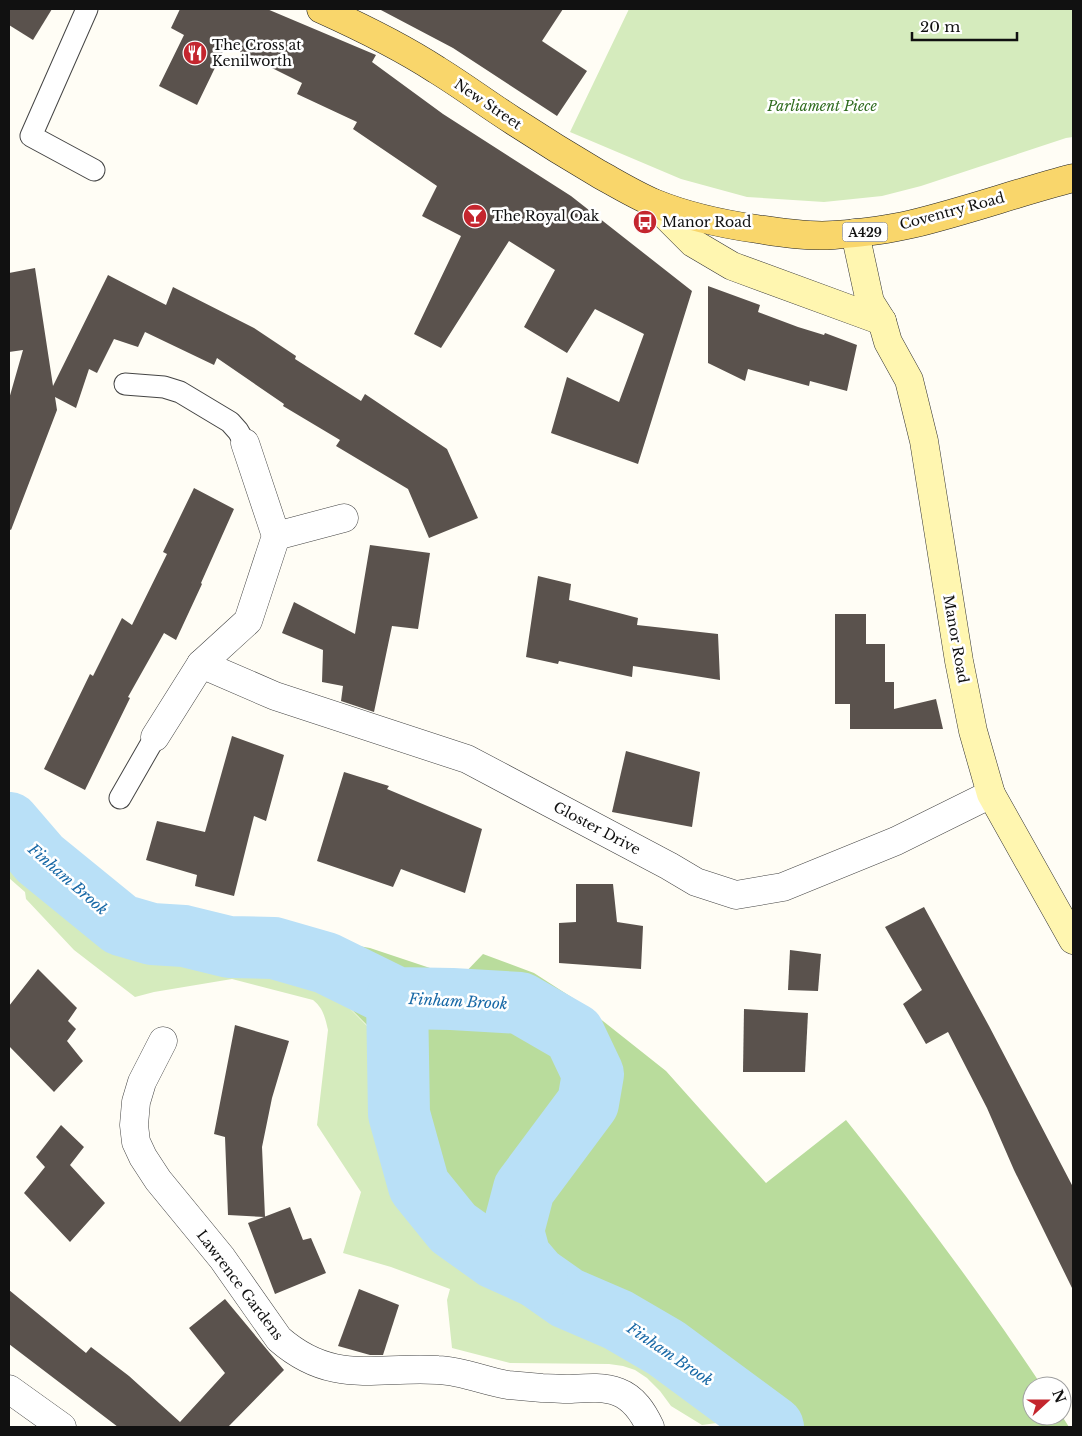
<svg xmlns="http://www.w3.org/2000/svg" width="1082" height="1436" viewBox="0 0 1082 1436" font-family="'Libre Baskerville',serif">
  <rect width="100%" height="100%" fill="#fffdf5"/>
  <!-- green -->
  <g fill="#d5ebbd">
    <path d="M629,9H1073V137L1066,138L921,186L882,196L824,202L747,197L681,179L570,132Z"/>
    <path d="M9,845L54,888L176,962L250,964L321,979L370,1029L374,1104L567,1298L618,1320L666,1348L773,1427H722L717,1423L702,1425L671,1406L660,1391L647,1378L635,1370L623,1366L609,1364L510,1363L452,1348L447,1300L450,1289L391,1267L343,1253L361,1192L317,1125L328,1030C325,1017 323,1008 313,1000L232,979L154,992L135,997L74,950L26,899L25,892L9,878Z"/>
  </g>
  <!-- forest -->
  <path fill="#b9dc9c" d="M9,801L18,807L58,847L107,891L139,914L158,919L253,927L370,948L460,978L483,954L534,973L579,1002L666,1071L766,1183L846,1120C915,1206 981,1294 1042,1386H1032V1416H1062L1069,1427H773L666,1348L618,1320L567,1298L491,1274L425,1240L391,1193L374,1104L370,1028L321,979L250,964L175,962L120,942L54,888L9,845Z"/>
  <g fill="none" stroke-linecap="round" stroke-linejoin="round">
    <!-- river -->
    <g stroke="#b9e0f7" stroke-width="62">
      <path d="M9,823L40,859L121,925L152,934L184,936L229,947L274,948L326,963L397,998L452,999L520,1003L574,1034L593,1074L588,1103L524,1189L513,1231L520,1257L537,1277L567,1298L618,1320L666,1348L773,1427"/>
      <path d="M397,998L399,1114L419,1186L453,1228L495,1258L537,1277"/>
    </g>
  </g>
  <!-- building -->
  <g fill="#5a524d">
    <path d="M9,9H52L33,40L9,25Z"/>
    <path d="M180,9H267L376,55L372,62L443,114L571,196L692,291L638,464L551,433L567,377L619,402L644,334L595,309L567,353L524,327L555,270L509,241L441,348L414,334L461,236L422,216L437,186L353,129L357,122L297,94L302,83L226,45L197,105L159,86L184,35L171,28Z"/>
    <path d="M379,9H563L542,41L587,71L557,116L453,48Z"/>
    <path d="M35,268L53,386L108,275L166,305L173,287L254,328L296,356L295,359L361,401L365,394L447,449L478,518L429,538L408,489L336,446L340,440L283,406L284,404L217,358L214,365L145,332L138,347L114,339L97,373L89,369L76,408L55,397L57,410L11,530L9,529V399L23,350L9,352V273Z"/>
    <path d="M708,286L760,305L758,312L798,327L824,335L825,333L857,345L847,391L810,381L809,386L748,369L745,381L708,363Z"/>
    <path d="M194,488L234,509L201,583L202,584L176,640L164,633L128,697L130,698L85,790L44,769L90,674L93,676L122,618L132,625L167,554L163,552Z"/>
    <path d="M370,545L430,553L418,629L392,626L374,712L341,701L343,686L322,682L323,650L282,633L294,602L355,634Z"/>
    <path d="M538,576L571,584L569,600L638,618L637,625L718,634L720,680L633,666L632,677L559,661L558,664L526,657Z"/>
    <path d="M835,614H866V644H885V682H894V709L936,699L943,729H850V704H835Z"/>
    <path d="M232,736L284,755L266,821L254,816L234,896L195,886L197,875L146,860L157,821L205,832Z"/>
    <path d="M626,751L700,772L692,827L612,812Z"/>
    <path d="M344,772L389,786L387,789L482,829L465,893L401,869L393,887L317,861Z"/>
    <path d="M576,884H613L617,922L643,926L641,969L559,963V923L576,922Z"/>
    <path d="M924,907L989,1026L1073,1187V1290L1014,1170L987,1108L948,1032L926,1044L903,1004L922,990L885,927Z"/>
    <path d="M790,950L821,954L818,991L788,990Z"/>
    <path d="M38,969L77,1008L68,1021L76,1029L67,1041L83,1061L54,1092L9,1046V1006Z"/>
    <path d="M744,1009L808,1013L805,1072H743Z"/>
    <path d="M235,1025L289,1041L272,1098L262,1147L265,1217L228,1215L225,1137L214,1134Z"/>
    <path d="M61,1125L84,1147L70,1165L105,1203L70,1242L24,1193L45,1167L36,1157Z"/>
    <path d="M290,1207L303,1240L311,1238L326,1273L275,1294L248,1223Z"/>
    <path d="M359,1289L399,1305L383,1355H370L338,1346Z"/>
    <path d="M9,1290L86,1353L91,1347L129,1376L180,1422L225,1373L189,1328L225,1299L284,1370L278,1376L228,1427H118L9,1344Z"/>
  </g>
  <g fill="none" stroke-linecap="round" stroke-linejoin="round">
    <!-- lane casing -->
    <g stroke="#444" stroke-width="23">
      <g id="lane">
        <path d="M87,9L31,136L94,170"/>
        <path d="M125,384L164,387L180,392L230,422L238,431L245,443"/>
        <path d="M120,798L155,737"/>
      </g>
    </g>
    <!-- street casing -->
    <g stroke="#444" stroke-width="29">
      <g id="street">
        <path d="M276,536L344,518"/>
        <path d="M201,664L275,696L467,759L669,866L696,882L736,895L783,887L896,841L991,794"/>
        <path d="M155,737L201,664L248,621L276,536L245,443"/>
        <path d="M163,1041L142,1082L136,1102L134,1125L136,1142L143,1157L158,1180L222,1258L279,1339C333,1386 376,1366 438,1370C462,1371 485,1381 508,1385C519,1386 531,1387 542,1388C551,1388 560,1389 569,1389C585,1388 603,1386 618,1392C634,1398 643,1412 650,1427"/>
        <path d="M9,1389L62,1427"/>
      </g>
    </g>
    <!-- secondary casing -->
    <g stroke="#333" stroke-width="29">
      <g id="secondary">
        <path d="M653,203L693,243L732,266L882,321"/>
        <path d="M855,233L870,302L882,321L888,342L909,380L924,441L959,661L973,731L991,794L1073,940"/>
      </g>
    </g>
    <!-- primary casing -->
    <g stroke="#222" stroke-width="29">
      <path id="primary" d="M321,9C361,27 400,46 437,70C463,86 487,104 512,120C541,139 570,157 599,174C617,184 635,195 654,203C686,216 722,224 757,229C782,233 809,237 834,235C860,233 887,230 912,224C966,211 1019,192 1073,178"/>
    </g>
    <!-- lane -->
    <use href="#lane" stroke="#fff" stroke-width="21"/>
    <!-- street -->
    <use href="#street" stroke="#fff" stroke-width="28"/>
    <!-- secondary -->
    <use href="#secondary" stroke="#fff6b0" stroke-width="28"/>
    <!-- primary -->
    <use href="#primary" stroke="#f9d66b" stroke-width="28"/>
  </g>
  <!-- icons -->
  <defs>
    <g id="restaurant-disc" transform="scale(1.25)"><circle r="9.5" fill="#c4262e" stroke="#fff"/><path d="M-5-6h1v4h1v-4h1v4h1v-4h1v5L-1.5 .5V6h-2V.5L-5-1ZM5-6V6H3V1.5H1.5Q1.5-4 5-6Z" fill="#fff"/></g>
    <g id="bar-disc" transform="scale(1.25)"><circle r="9.5" fill="#c4262e" stroke="#fff"/><path d="M-6-5H6L.8 .8V4.5H3.5V6h-7V4.5H-.8V.8Z" fill="#fff"/></g>
    <g id="bus-disc" transform="scale(1.25)"><circle r="9.5" fill="#c4262e" stroke="#fff"/><path d="M-5-6H5V4H4V6H2V4H-2V6H-4V4H-5ZM-3.5-4V0h7V-4ZM-3.5 1.2v1.5H-2V1.2ZM2 1.2v1.5H3.5V1.2Z" fill="#fff"/></g>
  </defs>
  <g fill-rule="evenodd">
    <use href="#restaurant-disc" x="195" y="53"/>
    <use href="#bar-disc" x="475" y="216"/>
    <use href="#bus-disc" x="645" y="222"/>
  </g>
  <g text-anchor="middle" dominant-baseline="central" stroke-width="5" stroke-linejoin="round" paint-order="stroke">
    <!-- shield labels -->
    <rect fill="#fff" stroke="#585858" stroke-width="1" x="842.5" y="222.5" width="45" height="19" rx="4"/>
    <g font-size="12" font-weight="bold" fill="#111">
      <text x="865" y="232">A429</text>
    </g>
    <!-- poi labels -->
    <g font-size="14" fill="#111" stroke="#fff" text-anchor="start">
      <text x="212" y="45">The Cross at<tspan x="212" dy="16">Kenilworth</tspan></text>
      <text x="492" y="216">The Royal Oak</text>
      <text x="662" y="222">Manor Road</text>
    </g>
    <!-- street labels -->
    <g font-size="14" fill="#111" stroke="#fff">
      <text transform="translate(488 104) rotate(34)">New Street</text>
      <text transform="translate(952 211) rotate(-15)">Coventry Road</text>
      <text transform="translate(956 639) rotate(80)">Manor Road</text>
      <text transform="translate(597 828) rotate(28)">Gloster Drive</text>
      <text transform="translate(240 1285) rotate(53)">Lawrence Gardens</text>
    </g>
    <!-- park labels -->
    <g font-size="14" font-style="italic" fill="#2f6b1f" stroke="#fff">
      <text x="822" y="106">Parliament Piece</text>
    </g>
    <!-- water labels -->
    <g font-size="15" font-style="italic" fill="#1768a6" stroke="#fff">
      <text transform="translate(68 879) rotate(41)">Finham Brook</text>
      <text transform="translate(458 1001) rotate(3)">Finham Brook</text>
      <text transform="translate(670 1354) rotate(34)">Finham Brook</text>
    </g>
  </g>
  <!-- border -->
  <rect width="1082" height="1436" fill="none" stroke="#111111" stroke-width="20"/>
  <!-- north arrow -->
  <g transform="translate(1047 1401) rotate(69)"><circle r="24" fill="#ffffff" stroke="#a0a0a0"/>
  <path d="M0-4L9 19L0 12L-9 19Z" fill="#c4262e"/>
  <text y="-8" font-size="14" font-weight="bold" text-anchor="middle" fill="#111111">N</text>
  </g>
  <!-- scale -->
  <path d="M912 32v8h105v-8" fill="none" stroke="#111111" stroke-width="2.5"/>
  <text x="920" y="32" font-size="15" fill="#111111" stroke="#ffffff" stroke-width="4" paint-order="stroke">20 m</text>
</svg>
